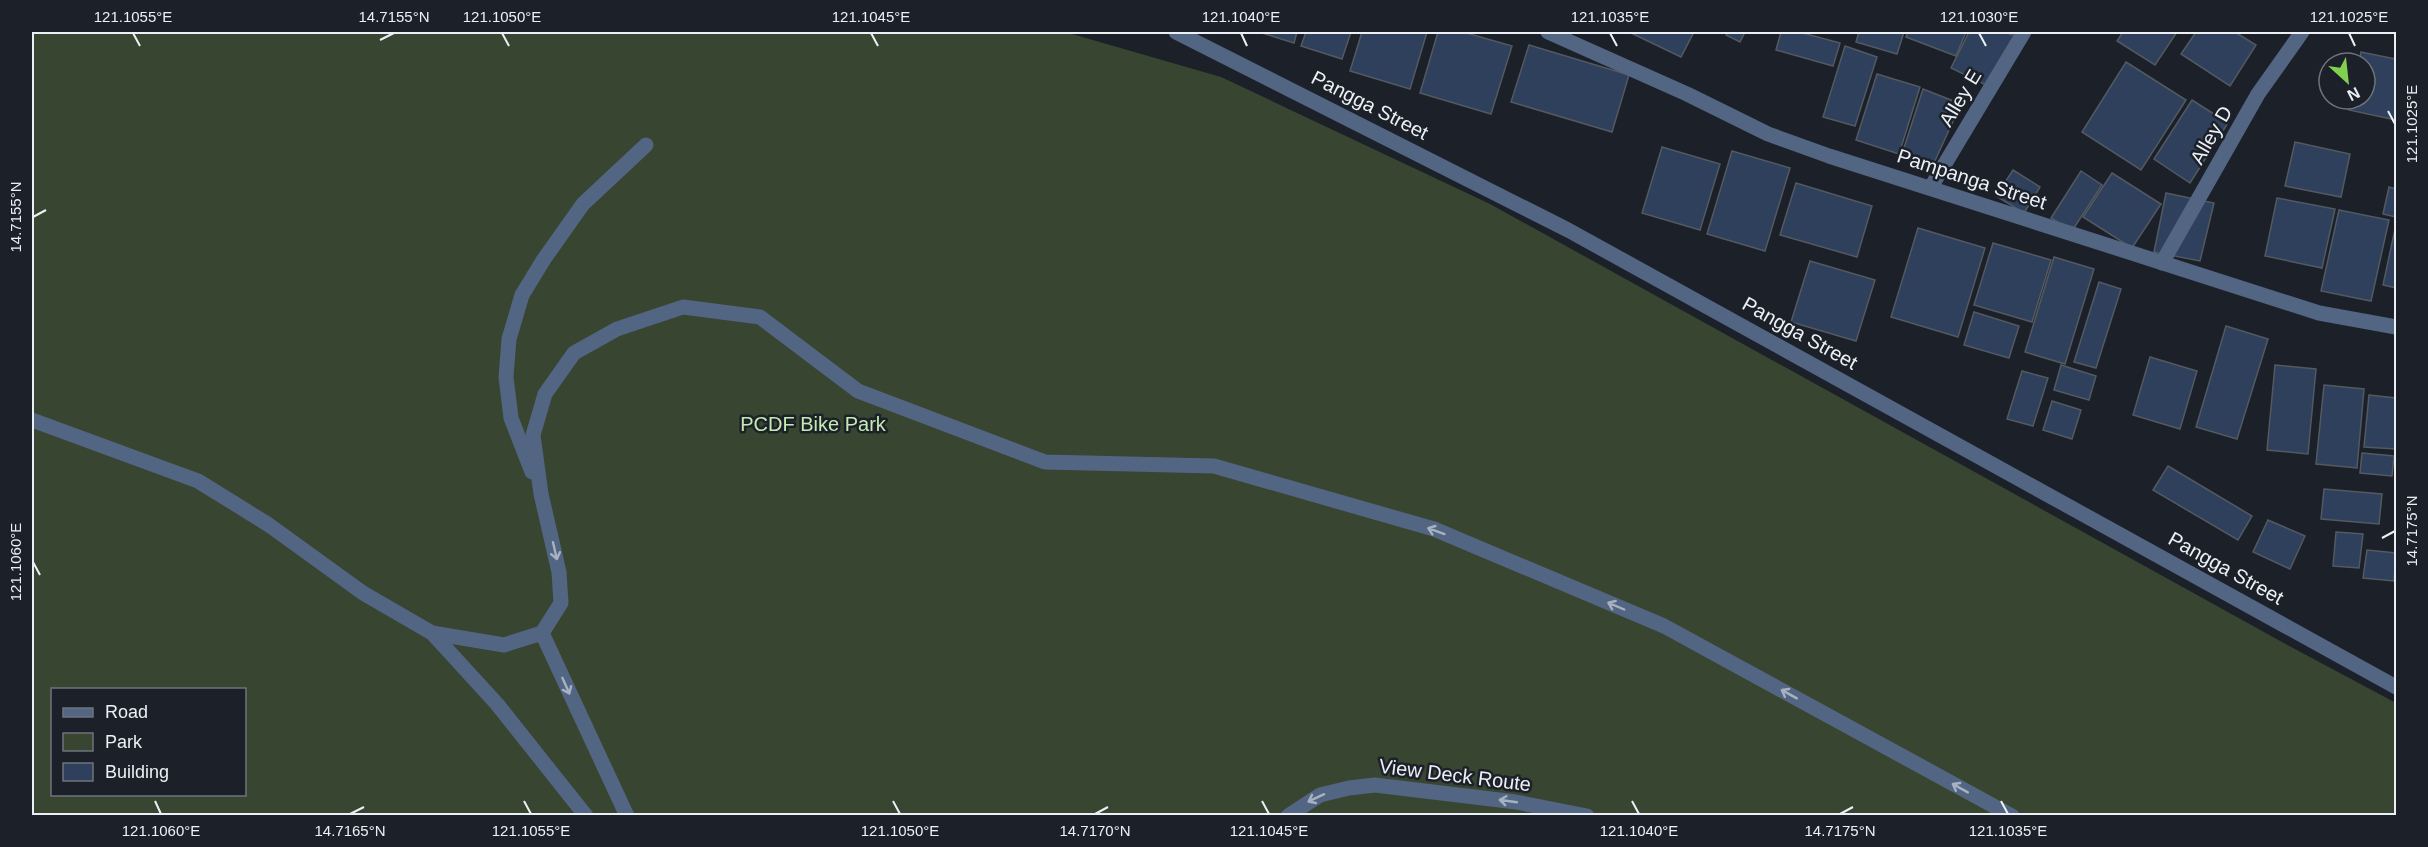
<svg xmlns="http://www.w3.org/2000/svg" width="2428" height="847" viewBox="0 0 2428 847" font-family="Arial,sans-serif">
  <rect width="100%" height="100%" fill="#1c2129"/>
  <!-- green -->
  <path fill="#384530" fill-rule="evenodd" d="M32,32H1065L1221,77L1490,204L2282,642L2396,703V815H32ZM52,690H244V794H52Z"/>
  <!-- building -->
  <g fill="#2e405c" stroke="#535961" stroke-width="1.5">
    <path d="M1259,32H1297L1294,43Z"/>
    <path d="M1306,32H1351L1342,59L1301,46Z"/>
    <path d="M1362,32H1427L1410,89L1350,71Z"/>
    <path d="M1438,32H1463L1512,46L1491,114L1420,93Z"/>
    <path d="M1629,32H1694L1681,57Z"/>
    <path d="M1728,32H1745L1740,42L1726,35Z"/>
    <path d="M1781,32H1799L1840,43L1833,66L1776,50Z"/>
    <path d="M1859,32H1904L1897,54L1856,42Z"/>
    <path d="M1908,32H1966L1956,56L1906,37Z"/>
    <path d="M1969,32H2005L2015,36L1990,87L1951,68Z"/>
    <path d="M2123,32H2177L2155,65L2117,41Z"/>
    <path d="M2196,32H2235L2256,45L2230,86L2181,54Z"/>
    <path d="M1529,45L1629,75L1612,132L1511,102Z"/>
    <path d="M1845,46L1877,57L1855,126L1823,117Z"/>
    <path d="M2361,52L2396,59V120L2349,110L2351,99H2365V63H2359Z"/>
    <path d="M2126,62L2186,100L2141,170L2082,132Z"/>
    <path d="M1877,74L1920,87L1899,154L1856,140Z"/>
    <path d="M1923,89L1961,104L1934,163L1901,157Z"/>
    <path d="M2192,100L2228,123L2190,183L2154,159Z"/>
    <path d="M2295,142L2350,154L2341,197L2285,186Z"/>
    <path d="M1662,147L1720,164L1700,230L1642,213Z"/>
    <path d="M1732,151L1790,168L1765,251L1707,234Z"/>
    <path d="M2013,170L2040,187L2024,213L1996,196Z"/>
    <path d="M2081,171L2102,185L2072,231L2051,218Z"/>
    <path d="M2112,173L2161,204L2132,248L2083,217Z"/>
    <path d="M1796,183L1872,206L1857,257L1780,235Z"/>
    <path d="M2389,187L2396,189V217L2383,214Z"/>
    <path d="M2166,193L2214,203L2200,261L2154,252Z"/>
    <path d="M2277,198L2335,209L2322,268L2265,256Z"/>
    <path d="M2339,210L2389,220L2371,301L2321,291Z"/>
    <path d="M1918,228L1985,248L1958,337L1891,317Z"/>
    <path d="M2395,229L2396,230V288L2383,285Z"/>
    <path d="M1993,243L2051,260L2032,322L1974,305Z"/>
    <path d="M2054,257L2094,269L2065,364L2025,352Z"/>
    <path d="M1810,261L1875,280L1856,341L1791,322Z"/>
    <path d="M2099,282L2121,289L2096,368L2074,362Z"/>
    <path d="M1974,312L2019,326L2009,358L1964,345Z"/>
    <path d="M2226,326L2268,339L2237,439L2196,427Z"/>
    <path d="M2150,357L2197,371L2180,429L2133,415Z"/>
    <path d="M2061,365L2096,376L2089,400L2054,390Z"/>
    <path d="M2275,365L2316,369L2308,454L2267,450Z"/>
    <path d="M2022,371L2048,378L2033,426L2007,419Z"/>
    <path d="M2324,385L2364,389L2357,468L2316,464Z"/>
    <path d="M2369,395L2396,398V449L2364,447Z"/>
    <path d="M2052,401L2081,410L2072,439L2043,430Z"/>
    <path d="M2362,453L2394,456L2392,476L2360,473Z"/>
    <path d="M2168,466L2252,516L2238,540L2153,490Z"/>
    <path d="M2324,489L2382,494L2379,524L2321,519Z"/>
    <path d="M2268,520L2305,536L2290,569L2253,552Z"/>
    <path d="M2336,532L2363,534L2359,568L2333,566Z"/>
    <path d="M2367,550L2396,553L2394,581L2363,578Z"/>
  </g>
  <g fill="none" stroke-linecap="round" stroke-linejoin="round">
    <!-- minor -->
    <g stroke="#526582" stroke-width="15">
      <path d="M1176,32L1568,230L2396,687"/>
      <path d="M1548,32L1687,94L1768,134L1829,156L2319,313L2396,327"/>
      <path d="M1931,187L2024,32"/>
      <path d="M2162,263L2258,94L2302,32"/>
      <path d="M32,420L198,481L269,525L363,593L432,633L497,704L586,816"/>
      <path d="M532,472L511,418L506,377L509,339L522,295L544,259L583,204L646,145"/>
      <path d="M432,633L504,645L542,633L561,603L559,572L541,494L533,435L545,394L574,353L617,329L683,307L760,317L858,391L1045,462L1214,466L1434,529L1664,626L2012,816"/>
      <path d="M542,633L627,816"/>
      <path d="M1288,816L1320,795L1349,788L1375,785L1516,802L1587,816"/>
    </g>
  </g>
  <!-- one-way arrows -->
  <defs><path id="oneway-shaft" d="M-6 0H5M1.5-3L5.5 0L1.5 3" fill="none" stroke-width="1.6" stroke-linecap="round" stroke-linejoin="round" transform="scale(1.5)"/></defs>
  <g stroke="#a7b1c1">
    <use href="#oneway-shaft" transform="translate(1436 531) rotate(-160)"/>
    <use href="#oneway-shaft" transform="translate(555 551) rotate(77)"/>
    <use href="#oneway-shaft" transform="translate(1616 606) rotate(-157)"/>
    <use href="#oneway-shaft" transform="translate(566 686) rotate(66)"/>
    <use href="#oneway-shaft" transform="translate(1789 694) rotate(-151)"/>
    <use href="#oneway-shaft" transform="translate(1960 788) rotate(-151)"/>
    <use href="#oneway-shaft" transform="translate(1316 798) rotate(155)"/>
    <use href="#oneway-shaft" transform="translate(1508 801) rotate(-172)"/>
  </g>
  <!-- ticks -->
  <path fill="none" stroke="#eceff5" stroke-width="2" d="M133,33L140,46M502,33L509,46M871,33L878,46M1241,33L1247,46M1610,33L1617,46M1979,33L1986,46M2349,33L2355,46M380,40L394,33M2388,111L2395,124M33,217L46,210M2382,538L2395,531M33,562L40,575M155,801L161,814M524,801L531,814M893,801L900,814M1262,801L1269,814M1632,801L1639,814M2001,801L2008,814M350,814L364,807M1095,814L1108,807M1840,814L1853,807"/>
  <g text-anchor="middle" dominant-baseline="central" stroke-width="5" stroke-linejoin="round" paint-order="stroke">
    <!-- street labels -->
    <g font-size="20" fill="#eceff5" stroke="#1c2129">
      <text transform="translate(1960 98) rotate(-59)">Alley E</text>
      <text transform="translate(1370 105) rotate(27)">Pangga Street</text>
      <text transform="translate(2211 135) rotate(-60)">Alley D</text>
      <text transform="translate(1972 179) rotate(18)">Pampanga Street</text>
      <text transform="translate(1800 333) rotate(29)">Pangga Street</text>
      <text transform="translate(2226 568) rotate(29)">Pangga Street</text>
      <text transform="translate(1455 775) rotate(7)">View Deck Route</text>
    </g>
    <!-- park labels -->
    <g font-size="20" fill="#c4e9b1" stroke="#1c2129">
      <text x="813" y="424">PCDF Bike Park</text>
    </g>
  </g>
  <!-- border -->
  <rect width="2428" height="847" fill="none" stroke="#1c2129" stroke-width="66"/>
  <!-- legend -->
  <rect x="51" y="688" width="195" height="108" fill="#1c2129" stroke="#6f737b" stroke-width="1.5"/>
  <rect x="63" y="708" width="30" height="9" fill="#526582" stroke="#6f737b" stroke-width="1.5"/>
  <text x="105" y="718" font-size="18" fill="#eceff5">Road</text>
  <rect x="63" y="733" width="30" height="18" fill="#384530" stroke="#6f737b" stroke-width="1.5"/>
  <text x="105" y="748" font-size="18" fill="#eceff5">Park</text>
  <rect x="63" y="763" width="30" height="18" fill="#2e405c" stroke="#6f737b" stroke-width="1.5"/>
  <text x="105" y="778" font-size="18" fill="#eceff5">Building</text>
  <!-- north arrow -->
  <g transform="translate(2347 81) rotate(153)"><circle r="28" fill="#1c2129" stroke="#6f737b" stroke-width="1.5"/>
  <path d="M0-4.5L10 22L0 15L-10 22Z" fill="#82d04f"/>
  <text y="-9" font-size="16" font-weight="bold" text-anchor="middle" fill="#eceff5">N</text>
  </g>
  <rect x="33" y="33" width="2362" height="781" fill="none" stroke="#eceff5" stroke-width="2"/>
  <g font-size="15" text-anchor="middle" fill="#eceff5">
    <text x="133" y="22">121.1055°E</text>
    <text x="394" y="22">14.7155°N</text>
    <text x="502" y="22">121.1050°E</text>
    <text x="871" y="22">121.1045°E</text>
    <text x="1241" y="22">121.1040°E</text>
    <text x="1610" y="22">121.1035°E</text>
    <text x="1979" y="22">121.1030°E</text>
    <text x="2349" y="22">121.1025°E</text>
    <text transform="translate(2412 124) rotate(-90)" y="5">121.1025°E</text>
    <text transform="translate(16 217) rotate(-90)" y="5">14.7155°N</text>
    <text transform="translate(2412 531) rotate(-90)" y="5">14.7175°N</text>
    <text transform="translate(16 562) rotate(-90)" y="5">121.1060°E</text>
    <text x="161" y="836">121.1060°E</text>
    <text x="350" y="836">14.7165°N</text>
    <text x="531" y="836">121.1055°E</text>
    <text x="900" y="836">121.1050°E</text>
    <text x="1095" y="836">14.7170°N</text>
    <text x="1269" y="836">121.1045°E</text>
    <text x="1639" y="836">121.1040°E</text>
    <text x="1840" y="836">14.7175°N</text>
    <text x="2008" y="836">121.1035°E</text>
  </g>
</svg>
